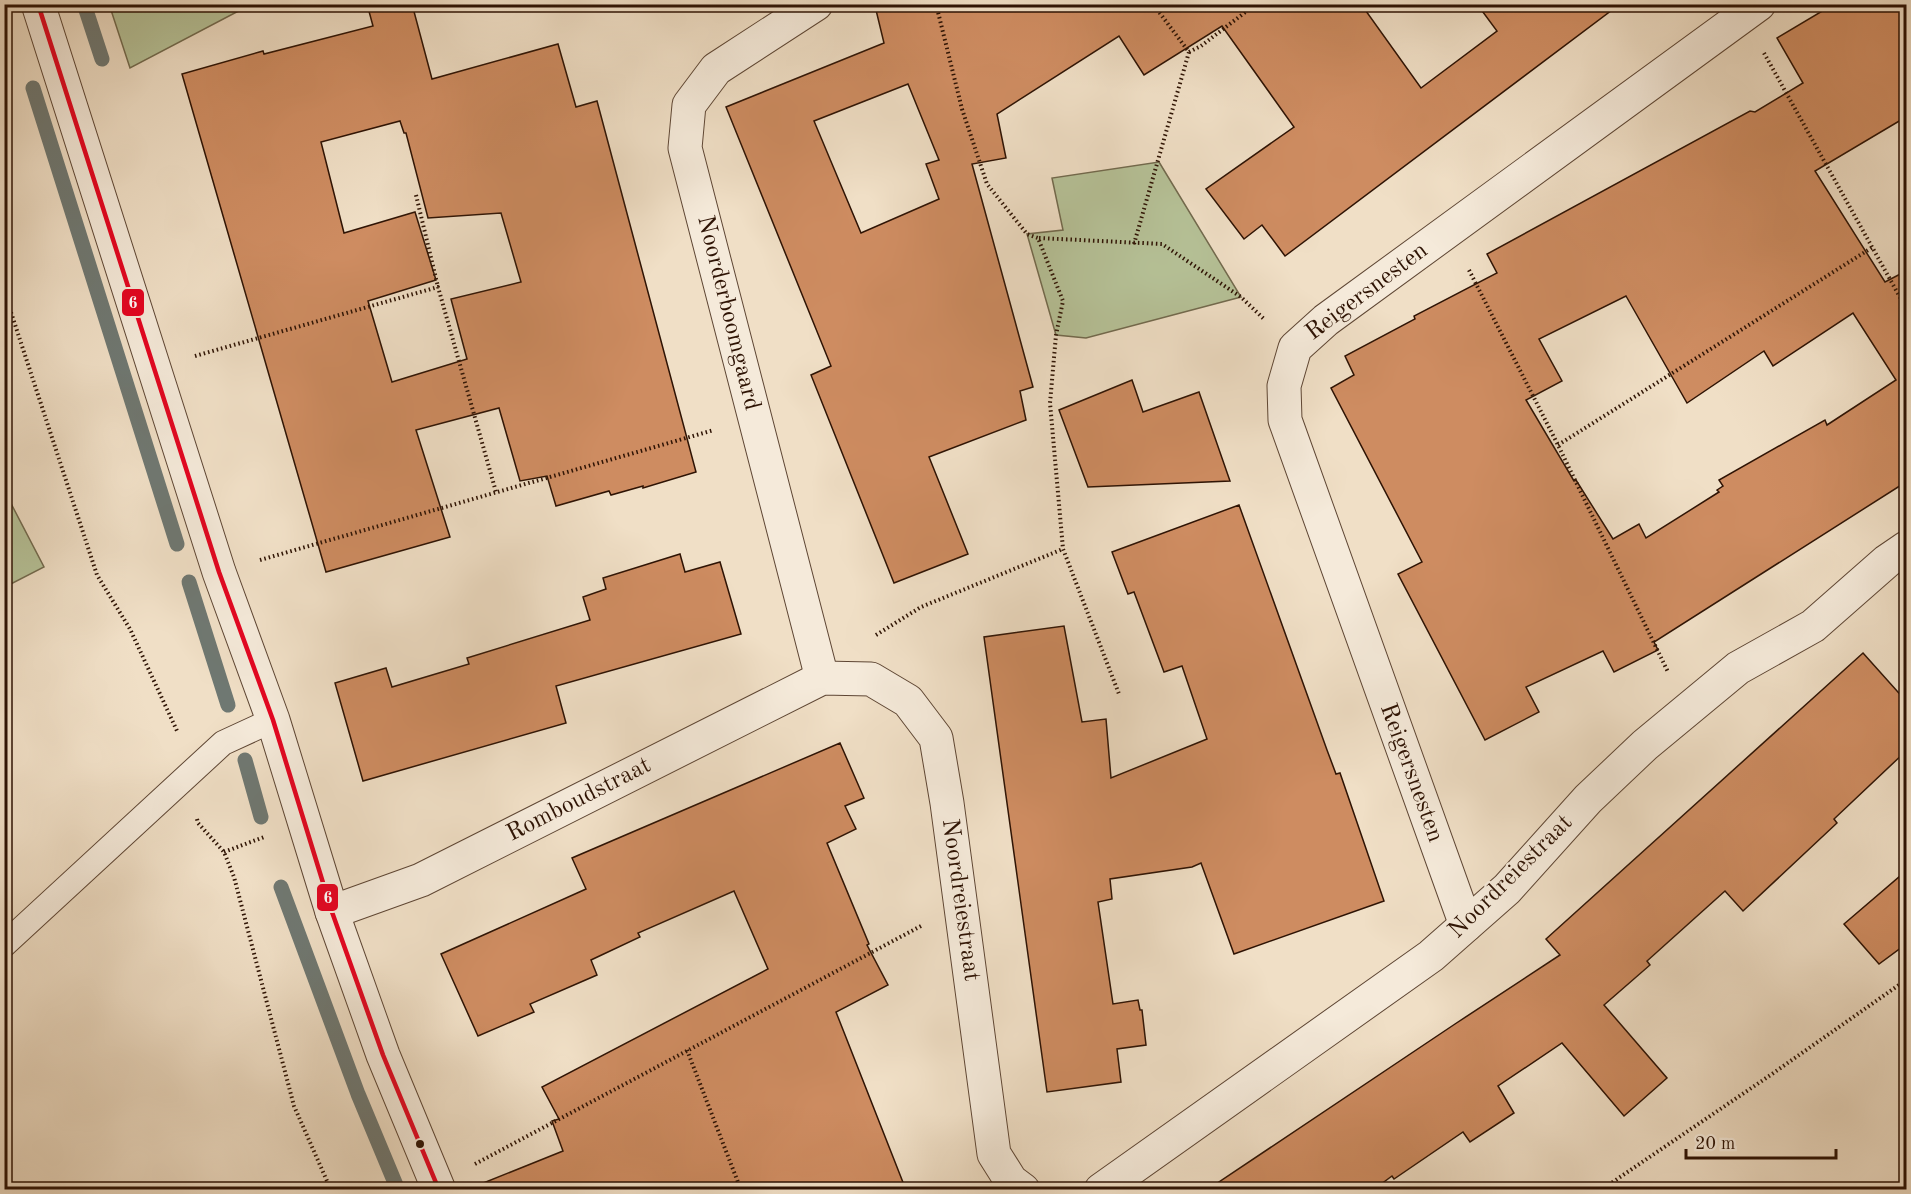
<svg xmlns="http://www.w3.org/2000/svg" width="1911" height="1194" viewBox="0 0 1911 1194" font-family="'Old Standard TT',serif">
  <rect width="100%" height="100%" fill="#f0dfc6"/>
  <filter id="stains"><feTurbulence type="fractalNoise" baseFrequency=".00333" numOctaves="4"/><feColorMatrix values="0 0 0 0 .2 0 0 0 0 .09 0 0 0 0 .02 0 0 0 .5 -.17"/></filter>
  <radialGradient id="worn" r=".72"><stop offset=".6" stop-color="#630" stop-opacity="0"/><stop offset="1" stop-color="#630" stop-opacity=".3"/></radialGradient>
  <!-- green -->
  <g fill="#b6c298" stroke="#726a4e" stroke-width="1.5">
    <path d="M109,4H250V5L130,68Z"/>
    <path d="M1159,162L1241,297L1086,338L1056,335L1027,234L1063,230L1052,178Z"/>
    <path d="M4,490L44,567L5,587H4Z"/>
  </g>
  <g fill="none" stroke-linecap="round" stroke-linejoin="round">
    <!-- stream -->
    <g stroke="#6f7872" stroke-width="15">
      <path d="M84,4L102,59"/>
      <path d="M33,88L177,544"/>
      <path d="M189,582L228,705"/>
      <path d="M245,760L261,817"/>
      <path d="M281,887L358,1094L398,1190"/>
    </g>
  </g>
  <!-- building -->
  <g fill="#ce8c61" stroke="#2e1304" stroke-width="1.5" fill-rule="evenodd">
    <path d="M367,4H412L432,79L558,44L576,107L597,101L696,472L643,488V486L611,495L609,491L556,506L547,476L520,481L499,408L416,430L450,537L326,572L182,74L263,51L264,54L373,26ZM400,121L404,133H406L428,218L501,213L521,282L451,299L467,359L392,382L368,301L436,280L415,212L344,233L321,142Z"/>
    <path d="M896,4H1361L1421,88L1497,31L1477,4H1620L1285,256L1262,225L1244,239L1206,189L1294,127L1222,26L1144,75L1119,36L997,114L1006,158L972,164L1033,387L1020,391L1026,420L929,457L968,554L894,583L811,375L831,366L726,107L884,43L876,10ZM908,84L939,160L926,164L939,199L861,233L814,121Z"/>
    <path d="M1834,4H1906V117L1815,171L1885,282L1906,271V482L1654,642L1658,650L1614,672L1603,651L1526,687L1539,712L1485,740L1398,574L1422,562L1331,388L1354,375L1345,356L1415,319L1414,316L1497,273L1487,254L1750,111L1755,112L1803,83L1777,38ZM1626,296L1687,403L1764,351L1773,366L1853,313L1896,380L1827,425L1825,420L1719,480L1723,486L1717,490L1719,492L1646,538L1639,524L1613,539L1576,480L1574,481L1526,400L1562,381L1539,339Z"/>
    <path d="M1132,380L1143,412L1199,392L1230,481L1088,487L1059,410Z"/>
    <path d="M1239,505L1327,750L1336,774L1340,773L1384,901L1234,954L1201,863L1192,867L1110,879L1112,899L1098,902L1113,1004L1138,1000L1140,1010H1142L1146,1045L1117,1049L1121,1082L1047,1092L984,637L1064,626L1082,722L1106,719L1111,778L1207,739L1182,666L1164,672L1134,592L1128,594L1112,552Z"/>
    <path d="M680,554L685,572L720,562L741,634L556,686L566,723L363,781L335,683L386,668L392,687L469,664L467,658L590,620L583,597L606,589L603,578Z"/>
    <path d="M1863,653L1906,701V751L1834,819L1837,823L1743,911L1725,891L1647,961L1650,965L1604,1005L1667,1078L1624,1116L1562,1043L1498,1086L1514,1113L1470,1142L1463,1132L1394,1179L1392,1176L1373,1190H1207L1455,1024L1560,955L1546,939Z"/>
    <path d="M840,743L864,798L845,806L856,829L827,843L869,944L867,945L888,985L836,1012L906,1190H472L471,1188L563,1151L552,1121L559,1119L542,1087L768,969L734,891L638,933L640,937L591,960L597,975L530,1004L534,1012L478,1036L441,954L586,889L572,858Z"/>
    <path d="M1906,871V944L1879,964L1844,924Z"/>
  </g>
  <g fill="none" stroke-linecap="round" stroke-linejoin="round">
    <!-- lane casing -->
    <g stroke="#5e4634" stroke-width="26">
      <path id="lane" d="M4,945L223,743L273,720"/>
    </g>
    <!-- street casing -->
    <g stroke="#5e4634" stroke-width="35">
      <g id="street">
        <path d="M38,4L219,572L273,720L332,912L383,1055L439,1190"/>
        <path d="M816,4L716,69L689,105L685,148L822,678"/>
        <path d="M332,912L421,880L822,678L871,679L908,701L936,738L947,803L994,1154L1011,1181L1023,1190"/>
        <path d="M1466,925L1285,420L1284,386L1295,348L1326,320L1759,4"/>
        <path d="M1101,1190L1431,956L1507,889L1588,799L1645,745L1738,668L1813,626L1887,561L1906,548"/>
      </g>
    </g>
    <!-- path -->
    <g stroke="#2e1304" stroke-width="4" stroke-dasharray="1.5 3" stroke-linecap="butt">
      <path d="M936,4L962,109L987,184L1027,234L1038,238L1063,301L1056,335L1050,403L1063,549L1119,694"/>
      <path d="M1189,52L1201,46L1256,4"/>
      <path d="M1764,53L1906,308"/>
      <path d="M416,195L438,287"/>
      <path d="M1039,238L1162,244L1241,297L1264,319"/>
      <path d="M1134,244L1189,52L1153,4"/>
      <path d="M1469,270L1558,445L1668,672"/>
      <path d="M4,291L97,575L130,629L178,733"/>
      <path d="M195,356L438,287L496,492"/>
      <path d="M1558,445L1873,247"/>
      <path d="M260,560L714,430"/>
      <path d="M876,635L921,607L1063,549"/>
      <path d="M197,819L198,823L224,852L234,877L294,1106L331,1190"/>
      <path d="M224,852L264,837"/>
      <path d="M687,1050L741,1190"/>
      <path d="M475,1164L921,926"/>
      <path d="M1601,1190L1772,1074L1906,980"/>
    </g>
    <!-- lane -->
    <use href="#lane" stroke="#f5eada" stroke-width="24"/>
    <!-- street -->
    <use href="#street" stroke="#f5eada" stroke-width="33"/>
    <!-- bus-1 casing -->
    <g stroke="#f5eada" stroke-width="9">
      <path id="bus-1" d="M38,4L219,572L273,720L332,912L383,1055L439,1190"/>
    </g>
    <!-- bus-1 -->
    <use href="#bus-1" stroke="#e40521" stroke-width="4.5"/>
  </g>
  <!-- markers -->
  <circle fill="#2e1304" stroke="#f5eada" stroke-width="2" cx="420" cy="1144" r="5"/>
  <g text-anchor="middle" dominant-baseline="central" stroke-width="4.5" stroke-linejoin="round" paint-order="stroke">
    <!-- street labels -->
    <g font-size="24" fill="#2e1304" stroke="#f5eada">
      <text transform="translate(1367 292) rotate(-37)">Reigersnesten</text>
      <text transform="translate(728 313) rotate(76)">Noorderboomgaard</text>
      <text transform="translate(1411 773) rotate(70)">Reigersnesten</text>
      <text transform="translate(579 800) rotate(-27)">Romboudstraat</text>
      <text transform="translate(1511 877) rotate(-45)">Noordreiestraat</text>
      <text transform="translate(960 900) rotate(82)">Noordreiestraat</text>
    </g>
  </g>
  <g stroke="#f5eada" stroke-width="2">
    <rect x="121" y="288" width="24" height="29" rx="6" fill="#e40521"/>
    <rect x="316" y="883" width="23" height="29" rx="6" fill="#e40521"/>
  </g>
  <g font-size="16" text-anchor="middle" font-weight="bold" fill="#fff">
    <text x="133" y="308">6</text>
    <text x="328" y="903">6</text>
  </g>
  <!-- margin -->
  <rect width="1911" height="1194" fill="none" stroke="#f0dfc6" stroke-width="24"/>
  <rect x="6" y="6" width="1899" height="1182" fill="none" stroke="#2e1304" stroke-width="3"/>
  <rect x="12" y="12" width="1887" height="1170" fill="none" stroke="#2e1304" stroke-width="1.5"/>
  <!-- scale -->
  <path d="M1686 1149v9h150v-9" fill="none" stroke="#2e1304" stroke-width="3"/>
  <text x="1695" y="1149" font-size="18" fill="#2e1304" stroke="#f5eada" stroke-width="4.5" paint-order="stroke">20 m</text>
  <rect width="100%" height="100%" filter="url(#stains)"/>
  <rect width="100%" height="100%" fill="url(#worn)"/>
</svg>
